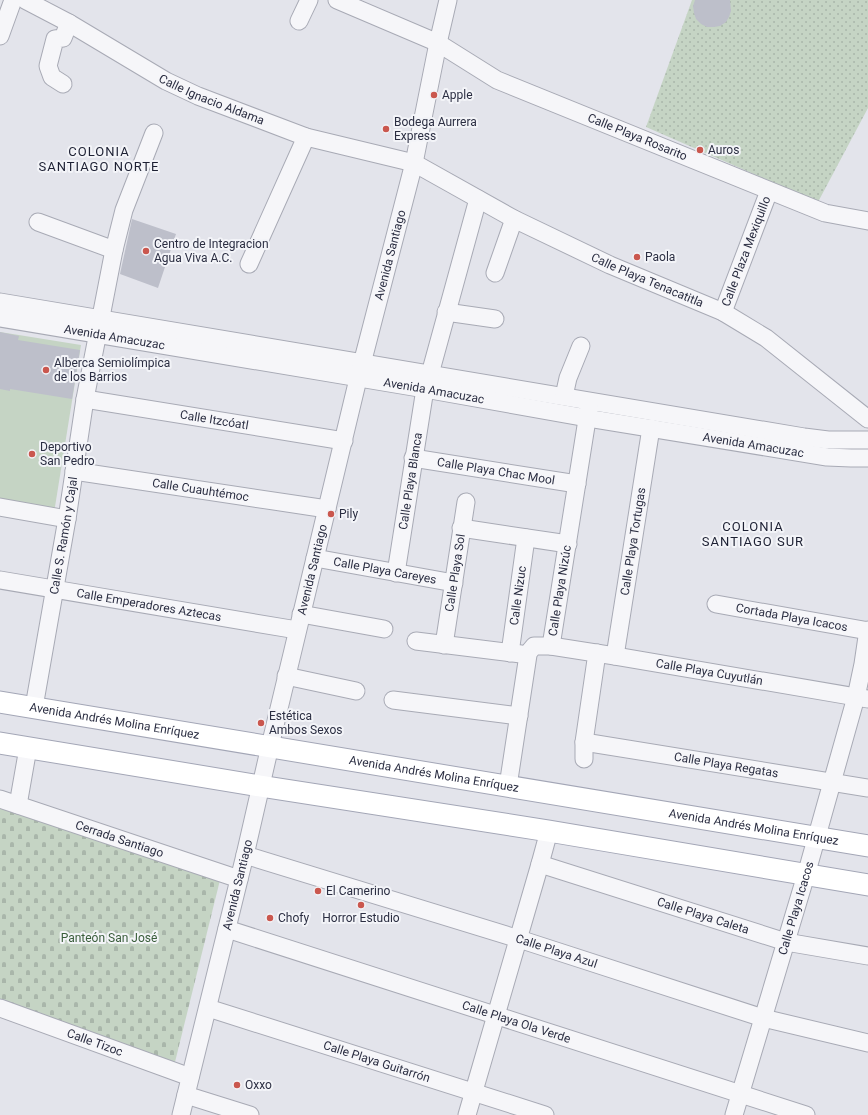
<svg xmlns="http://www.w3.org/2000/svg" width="868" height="1115" viewBox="0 0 868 1115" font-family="Roboto,sans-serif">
  <defs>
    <pattern id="grass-dots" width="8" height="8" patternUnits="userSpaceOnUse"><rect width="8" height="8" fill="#c5d4c4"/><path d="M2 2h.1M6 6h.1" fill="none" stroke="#a9b6aa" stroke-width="1.8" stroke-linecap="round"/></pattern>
    <pattern id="cemetery-stones" width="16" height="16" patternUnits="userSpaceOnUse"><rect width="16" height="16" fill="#c5d4c4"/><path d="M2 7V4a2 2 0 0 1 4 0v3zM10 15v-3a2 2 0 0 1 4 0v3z" fill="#a9b6aa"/></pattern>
  </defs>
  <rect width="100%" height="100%" fill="#e3e4eb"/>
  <!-- grass -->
  <path fill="url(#grass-dots)" d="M692,0H868V108L818,202L646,127Z"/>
  <!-- cemetery -->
  <path fill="url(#cemetery-stones)" d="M0,801L221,876L175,1062L0,999Z"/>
  <!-- park -->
  <path fill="#c5d4c4" d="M0,332L81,345L54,513L0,504Z"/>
  <!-- building -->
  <g fill="#bdbfca">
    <path d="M695,0H730L731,11L729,17L726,22L720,26L714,27H707L701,24L696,19L694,13L693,6Z"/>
    <path d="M132,219L176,234L158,288L120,274Z"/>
    <path d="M0,332L19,336L18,340L80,350L72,399L10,389V391L0,389Z"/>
  </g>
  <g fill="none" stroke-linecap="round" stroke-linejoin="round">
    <!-- minor casing -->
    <g stroke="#a8aab5" stroke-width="19">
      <g id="minor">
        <path id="s1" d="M25,0L69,23L166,81L198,96L306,137L414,163L514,219L610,265L723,312L766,338L868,419"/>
        <path id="s2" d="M337,0L438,43L497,80L825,213L868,221"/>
        <path d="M299,21L309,0"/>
        <path d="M0,36L13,0"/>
        <path d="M63,84L52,77L48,66L55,39L63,38L69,23"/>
        <path d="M38,222L114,250"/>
        <path d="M249,264L306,137"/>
        <path d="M495,273L514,219"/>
        <path d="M0,302L804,437L828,440H868"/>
        <path d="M446,312L495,319"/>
        <path id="s3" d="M723,312L769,191"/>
        <path id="s4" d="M0,318L425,389L587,418L827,457L851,458H868"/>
        <path d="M430,374L478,199"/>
        <path d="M564,396L568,378L581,346"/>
        <path id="s5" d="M85,399L344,441"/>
        <path id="s6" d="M413,458L577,484"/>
        <path id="s7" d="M74,471L327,509"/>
        <path d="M0,507L67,519"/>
        <path d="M461,528L568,544"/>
        <path id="s8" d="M315,558L454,583"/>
        <path id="s9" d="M396,573L425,389"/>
        <path id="s10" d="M0,580L297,630"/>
        <path id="s11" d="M716,604L868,631"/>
        <path d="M301,614L384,629"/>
        <path d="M416,641L521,654"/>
        <path id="s12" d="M444,645L466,502"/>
        <path id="s13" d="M551,646L589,407"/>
        <path id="s14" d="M510,653L526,538"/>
        <path id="s15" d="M615,656L651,428"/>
        <path d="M286,676L356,691"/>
        <path d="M393,700L519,716"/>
        <path id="s16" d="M34,707L67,519L85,399L114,250L124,210L154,133"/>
        <path id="s17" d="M584,742L868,788"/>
        <path d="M584,759V742L597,653"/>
        <path id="s18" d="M508,786L528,655L529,652L534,646H551L615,656L868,699"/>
        <path id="s19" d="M0,799L239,879"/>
        <path d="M18,805L28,748"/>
        <path id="s20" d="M245,855L519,939L763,1018L868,1043"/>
        <path id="s21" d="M540,864L786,942L868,956"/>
        <path id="s22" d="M227,929L806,1115"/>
        <path id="s23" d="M0,1008L190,1077"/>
        <path id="s24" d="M208,1008L545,1115"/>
        <path d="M186,1095L250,1115"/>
        <path id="s25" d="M181,1115L245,855L270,746L358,379L414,163L438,43L448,0"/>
        <path d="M467,1115L540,864L549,831"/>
        <path id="s26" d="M734,1115L806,875L856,697L863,664L868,630"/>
      </g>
    </g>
    <!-- major casing -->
    <g stroke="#a3a6b6" stroke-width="23">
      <g id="major">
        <path id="s27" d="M0,702L868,846"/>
        <path d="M0,743L260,786L549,831L868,885"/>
      </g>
    </g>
    <!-- minor -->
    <use href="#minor" stroke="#f6f6f9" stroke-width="17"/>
    <!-- major -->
    <use href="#major" stroke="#fff" stroke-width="21"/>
  </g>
  <!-- markers -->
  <g fill="#ca574e" stroke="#f3f4f8" stroke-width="1.5">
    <circle cx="434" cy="95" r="4"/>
    <circle cx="386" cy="129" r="4"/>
    <circle cx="700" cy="150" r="4"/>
    <circle cx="146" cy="251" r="4"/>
    <circle cx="637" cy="257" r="4"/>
    <circle cx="46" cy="370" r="4"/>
    <circle cx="32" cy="454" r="4"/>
    <circle cx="331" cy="514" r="4"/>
    <circle cx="261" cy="723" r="4"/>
    <circle cx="318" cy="891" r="4"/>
    <circle cx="361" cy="905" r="4"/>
    <circle cx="270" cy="918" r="4"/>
    <circle cx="237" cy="1085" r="4"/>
  </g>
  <g text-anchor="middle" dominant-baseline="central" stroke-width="4" stroke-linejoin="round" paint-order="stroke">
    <!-- poi labels -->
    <g font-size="12" fill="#2b2e42" stroke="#f3f4f8" text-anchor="start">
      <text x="442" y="95">Apple</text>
      <text x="394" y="122">Bodega Aurrera<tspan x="394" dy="14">Express</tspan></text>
      <text x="708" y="150">Auros</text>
      <text x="154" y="244">Centro de Integracion<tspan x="154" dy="14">Agua Viva A.C.</tspan></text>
      <text x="645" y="257">Paola</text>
      <text x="54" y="363">Alberca Semiolímpica<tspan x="54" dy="14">de los Barrios</tspan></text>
      <text x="40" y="447">Deportivo<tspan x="40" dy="14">San Pedro</tspan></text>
      <text x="339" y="514">Pily</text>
      <text x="269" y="716">Estética<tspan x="269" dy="14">Ambos Sexos</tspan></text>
      <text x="326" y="891">El Camerino</text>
      <text x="278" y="918">Chofy</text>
      <text x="361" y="918" text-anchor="middle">Horror Estudio</text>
      <text x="245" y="1085">Oxxo</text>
    </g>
    <!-- street labels -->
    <g font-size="12" fill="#2b2e42" stroke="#f3f4f8">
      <text stroke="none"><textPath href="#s1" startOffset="212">Calle Ignacio Aldama</textPath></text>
      <text stroke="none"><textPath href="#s2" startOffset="331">Calle Playa Rosarito</textPath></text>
      <text stroke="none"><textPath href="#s3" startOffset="65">Calle Plaza Mexiquillo</textPath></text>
      <text stroke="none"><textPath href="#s25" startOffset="885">Avenida Santiago</textPath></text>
      <text stroke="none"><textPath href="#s1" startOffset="686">Calle Playa Tenacatitla</textPath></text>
      <text stroke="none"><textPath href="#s4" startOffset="116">Avenida Amacuzac</textPath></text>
      <text stroke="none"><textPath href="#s4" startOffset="440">Avenida Amacuzac</textPath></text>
      <text stroke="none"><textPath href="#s5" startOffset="131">Calle Itzcóatl</textPath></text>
      <text stroke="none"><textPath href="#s4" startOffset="764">Avenida Amacuzac</textPath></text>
      <text stroke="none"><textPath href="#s6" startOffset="84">Calle Playa Chac Mool</textPath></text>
      <text stroke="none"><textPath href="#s9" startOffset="93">Calle Playa Blanca</textPath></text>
      <text stroke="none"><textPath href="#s7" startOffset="128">Calle Cuauhtémoc</textPath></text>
      <text stroke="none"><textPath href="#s16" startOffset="174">Calle S. Ramón y Cajal</textPath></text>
      <text stroke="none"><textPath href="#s15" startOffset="116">Calle Playa Tortugas</textPath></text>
      <text stroke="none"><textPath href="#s25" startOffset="561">Avenida Santiago</textPath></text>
      <text stroke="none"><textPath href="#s8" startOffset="71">Calle Playa Careyes</textPath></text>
      <text stroke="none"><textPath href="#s12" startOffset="73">Calle Playa Sol</textPath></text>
      <text stroke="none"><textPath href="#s13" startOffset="56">Calle Playa Nizúc</textPath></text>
      <text stroke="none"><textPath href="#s14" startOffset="58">Calle Nizuc</textPath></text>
      <text stroke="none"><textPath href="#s10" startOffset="151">Calle Emperadores Aztecas</textPath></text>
      <text stroke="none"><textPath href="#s11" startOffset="77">Cortada Playa Icacos</textPath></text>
      <text stroke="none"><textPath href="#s18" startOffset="321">Calle Playa Cuyutlán</textPath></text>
      <text stroke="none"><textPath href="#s27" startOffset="116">Avenida Andrés Molina Enríquez</textPath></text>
      <text stroke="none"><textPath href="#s17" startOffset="144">Calle Playa Regatas</textPath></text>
      <text stroke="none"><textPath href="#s27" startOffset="440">Avenida Andrés Molina Enríquez</textPath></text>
      <text stroke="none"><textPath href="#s27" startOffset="764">Avenida Andrés Molina Enríquez</textPath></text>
      <text stroke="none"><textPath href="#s19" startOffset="126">Cerrada Santiago</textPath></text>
      <text stroke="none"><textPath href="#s25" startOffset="237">Avenida Santiago</textPath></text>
      <text stroke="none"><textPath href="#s26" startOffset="216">Calle Playa Icacos</textPath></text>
      <text stroke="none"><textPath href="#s21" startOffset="171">Calle Playa Caleta</textPath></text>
      <text stroke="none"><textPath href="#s20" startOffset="326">Calle Playa Azul</textPath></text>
      <text stroke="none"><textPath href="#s22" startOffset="304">Calle Playa Ola Verde</textPath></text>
      <text stroke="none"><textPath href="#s23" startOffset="101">Calle Tizoc</textPath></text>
      <text stroke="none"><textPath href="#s24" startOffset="177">Calle Playa Guitarrón</textPath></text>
    </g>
    <!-- park labels -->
    <g font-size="12" fill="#395d3a" stroke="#f3f4f8">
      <text x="109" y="938">Panteón San José</text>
    </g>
    <!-- neighbourhood labels -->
    <g font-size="13" letter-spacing="1" fill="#1d2033" stroke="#f3f4f8">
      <text x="99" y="151">COLONIA<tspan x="99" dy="15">SANTIAGO NORTE</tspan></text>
      <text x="753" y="526">COLONIA<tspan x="753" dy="15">SANTIAGO SUR</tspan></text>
    </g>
  </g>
</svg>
